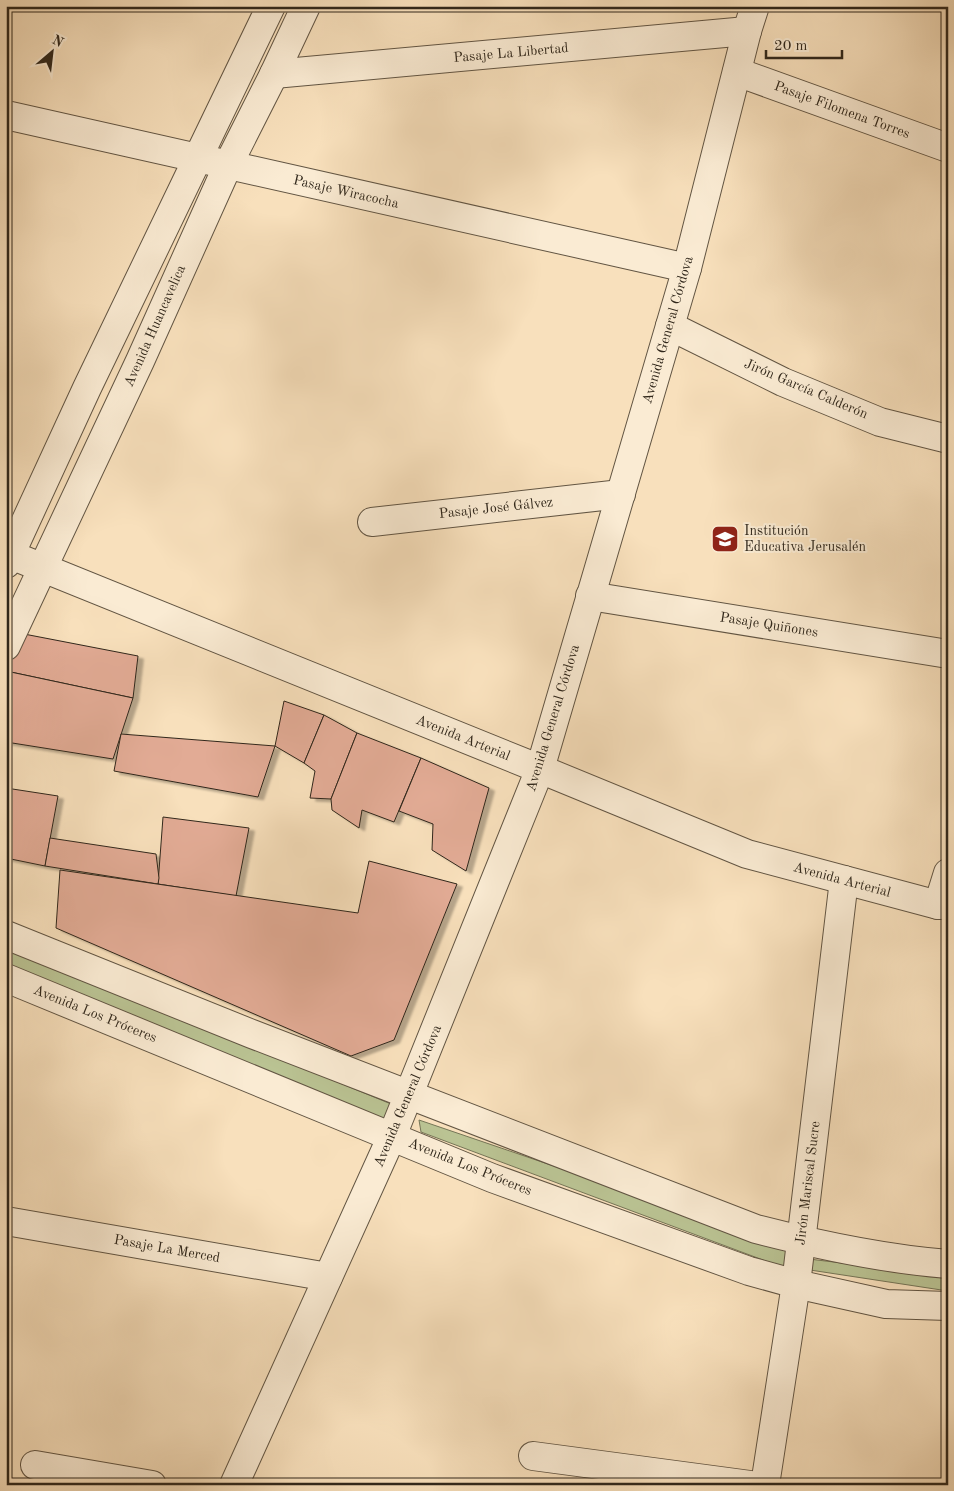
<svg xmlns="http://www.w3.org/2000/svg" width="954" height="1491" viewBox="0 0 954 1491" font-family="'Old Standard TT',serif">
  <defs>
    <filter id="shadow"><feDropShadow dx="5.5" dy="3" stdDeviation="1" flood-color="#0004"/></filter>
  </defs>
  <rect width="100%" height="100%" fill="#f8e0bc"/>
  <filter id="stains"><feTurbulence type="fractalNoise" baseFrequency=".004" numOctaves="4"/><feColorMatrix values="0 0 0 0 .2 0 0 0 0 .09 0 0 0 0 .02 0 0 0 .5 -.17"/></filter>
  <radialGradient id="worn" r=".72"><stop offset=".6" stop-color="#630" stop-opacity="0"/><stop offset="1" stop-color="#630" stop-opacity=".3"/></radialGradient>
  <!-- green -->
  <g fill="#bac393" stroke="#757557">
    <path d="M6,946L391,1104L384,1124L6,968Z"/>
    <path d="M419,1120L791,1247L787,1269L421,1132Z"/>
    <path d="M809,1259L948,1276V1291L810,1270Z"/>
  </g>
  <!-- building -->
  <g fill="#e2ab95" stroke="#30271b" filter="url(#shadow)">
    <path d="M24,634L138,656L133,698L6,671Z"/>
    <path d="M6,671L133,698L113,759L6,742Z"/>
    <path d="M284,701L324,715L304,763L275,746Z"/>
    <path d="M324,715L357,733L331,799L310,798L315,771L304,763Z"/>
    <path d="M357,733L421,758L394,822L362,810L359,828L332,810L331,799Z"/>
    <path d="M121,734L275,746L258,797L114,771Z"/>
    <path d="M421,758L489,788L466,871L432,850L433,824L399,811Z"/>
    <path d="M6,788L58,796L45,866L6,858Z"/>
    <path d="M163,817L249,828L236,896L158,884Z"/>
    <path d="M50,838L156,854L159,878L158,884L45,866Z"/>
    <path d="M369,861L457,884L394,1040L351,1056L56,928L60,870L358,913Z"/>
  </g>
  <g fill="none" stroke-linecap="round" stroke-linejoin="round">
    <!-- minor casing -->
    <g stroke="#625543" stroke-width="30">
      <g id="minor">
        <path d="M737,72L948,148"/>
        <path d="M274,74L747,31"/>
        <path d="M6,115L687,268"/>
        <path d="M670,326L783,382L880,422L948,439"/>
        <path d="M372,522L621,494"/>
        <path d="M6,553L540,769L747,854L938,905L948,904"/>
        <path d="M6,564L87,388L271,6"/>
        <path d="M590,596L948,654"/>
        <path d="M6,646L140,361L228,165L274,74L306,6"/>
        <path d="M938,905L948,873"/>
        <path d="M6,935L252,1034L756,1229C818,1245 883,1259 948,1264"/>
        <path d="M6,978L492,1178L749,1271L796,1284L886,1304L948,1306"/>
        <path d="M6,1221L328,1277"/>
        <path d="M533,1456L750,1485"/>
        <path d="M35,1465L152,1485"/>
        <path d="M234,1485L392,1136L540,769L687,268L747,31L755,6"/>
        <path d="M765,1485L796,1284L844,880"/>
      </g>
    </g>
    <!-- minor -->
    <use href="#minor" stroke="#faebd3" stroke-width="28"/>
  </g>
  <!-- icons -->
  <defs>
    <g id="school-square" transform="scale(1.4375)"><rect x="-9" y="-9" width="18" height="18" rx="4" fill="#8f2418" stroke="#faebd3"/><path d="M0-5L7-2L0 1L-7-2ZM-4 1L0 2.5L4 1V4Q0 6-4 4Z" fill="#fff"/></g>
  </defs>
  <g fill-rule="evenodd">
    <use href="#school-square" x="725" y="539"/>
  </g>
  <g text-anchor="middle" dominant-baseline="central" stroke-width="4" stroke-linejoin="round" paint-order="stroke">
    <!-- street labels -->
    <g font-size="14" fill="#30271b" stroke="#faebd3">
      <text transform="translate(511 53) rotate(-5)">Pasaje La Libertad</text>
      <text transform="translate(842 110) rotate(20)">Pasaje Filomena Torres</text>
      <text transform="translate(346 192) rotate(13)">Pasaje Wiracocha</text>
      <text transform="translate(155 326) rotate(-66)">Avenida Huancavelica</text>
      <text transform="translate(668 330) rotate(-74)">Avenida General Córdova</text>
      <text transform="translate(806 389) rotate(23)">Jirón García Calderón</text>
      <text transform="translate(496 508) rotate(-6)">Pasaje José Gálvez</text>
      <text transform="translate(769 625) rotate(9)">Pasaje Quiñones</text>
      <text transform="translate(553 718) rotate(-73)">Avenida General Córdova</text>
      <text transform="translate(463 738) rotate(22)">Avenida Arterial</text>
      <text transform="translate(842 880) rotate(15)">Avenida Arterial</text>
      <text transform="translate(95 1014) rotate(22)">Avenida Los Próceres</text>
      <text transform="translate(408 1096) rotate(-67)">Avenida General Córdova</text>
      <text transform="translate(470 1167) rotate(22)">Avenida Los Próceres</text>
      <text transform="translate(808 1183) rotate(-83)">Jirón Mariscal Sucre</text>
      <text transform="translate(167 1249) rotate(10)">Pasaje La Merced</text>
    </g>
    <!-- poi labels -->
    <g font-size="14" fill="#30271b" stroke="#faebd3" text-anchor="start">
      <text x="744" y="531">Institución<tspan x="744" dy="16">Educativa Jerusalén</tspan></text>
    </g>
  </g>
  <!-- margin -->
  <rect width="954" height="1491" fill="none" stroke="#f8e0bc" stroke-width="25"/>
  <rect x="8" y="8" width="939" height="1476" fill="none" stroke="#30271b" stroke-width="2.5"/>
  <rect x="12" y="12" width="929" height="1466" fill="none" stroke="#30271b"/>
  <!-- north arrow -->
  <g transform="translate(52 52) rotate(28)" stroke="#faebd3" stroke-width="4" paint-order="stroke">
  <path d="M0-4L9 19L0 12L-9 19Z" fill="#30271b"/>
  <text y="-8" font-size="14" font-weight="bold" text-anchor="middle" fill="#30271b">N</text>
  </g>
  <!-- scale -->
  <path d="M766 50v8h76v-8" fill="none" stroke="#30271b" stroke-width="2.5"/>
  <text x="774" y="50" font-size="15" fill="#30271b" stroke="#faebd3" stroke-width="4" paint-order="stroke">20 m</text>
  <rect width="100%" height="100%" filter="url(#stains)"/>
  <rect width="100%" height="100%" fill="url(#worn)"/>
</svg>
